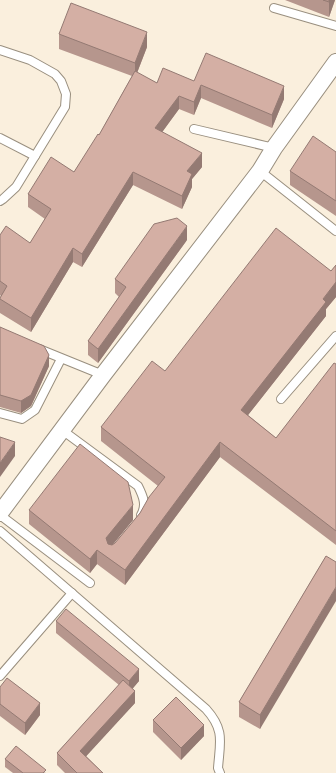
<svg xmlns="http://www.w3.org/2000/svg" width="336" height="773" viewBox="0 0 336 773" font-family="'Space Grotesk',sans-serif">
  <rect width="100%" height="100%" fill="#faefdd"/>
  <g fill="none" stroke-linecap="round" stroke-linejoin="round">
    <!-- service casing -->
    <g stroke="#998f7f" stroke-width="10">
      <g id="service">
        <path d="M274,8L336,26"/>
        <path d="M0,50L30,60L55,74L61,81L66,94L65,107L35,156L16,187L3,199L0,201"/>
        <path d="M194,129L274,148"/>
        <path d="M0,138L35,156"/>
        <path d="M260,171L336,231"/>
        <path d="M39,349L103,375"/>
        <path d="M281,399L336,336"/>
        <path d="M0,413L22,419L35,410L61,359"/>
        <path d="M62,430L138,486C143,496 147,505 141,515"/>
        <path d="M0,515L90,583"/>
        <path d="M0,531L206,709C225,730 220,742 218,768L220,773"/>
        <path d="M0,676L72,593"/>
      </g>
    </g>
    <!-- minor casing -->
    <g stroke="#998f7f" stroke-width="18">
      <path id="minor" d="M0,513L103,375L260,171L274,148L336,62"/>
    </g>
    <!-- service -->
    <use href="#service" stroke="#fff" stroke-width="8"/>
    <!-- minor -->
    <use href="#minor" stroke="#fff" stroke-width="16"/>
  </g>
  <!-- wall -->
  <g fill="#b6968d">
    <path d="M285,0H335L329,17Z"/>
    <path d="M59,34L147,47L137,73L157,83L194,81L284,99L272,128L201,98L194,115L179,109L162,132L202,167L192,179V187L182,209L133,185L82,267L73,262L31,332L0,313V298L1,296L0,295V235L30,243L45,219L28,207V194L74,172L99,135L132,76L59,49Z"/>
    <path d="M336,152V216L290,185V171Z"/>
    <path d="M187,240L98,363L88,355V341L119,297L115,293V279Z"/>
    <path d="M336,265V297L326,309V316L248,415L276,438L336,364V545L220,457L125,585L97,564L90,573L29,524V510L133,520L112,545L115,543L140,513L158,486L101,441V427L165,371L331,271Z"/>
    <path d="M0,327L49,366L31,406L21,413L0,407Z"/>
    <path d="M326,556L260,729L239,717V702Z"/>
    <path d="M56,621L139,681L132,689L135,703L86,756L103,773H65L57,765V753L119,685L56,633Z"/>
    <path d="M0,687L40,715L25,735L0,716Z"/>
    <path d="M153,720L204,736L181,760L153,732Z"/>
    <path d="M5,759L46,773H13L5,767Z"/>
  </g>
  <!-- shaded-wall -->
  <g fill="#947a73">
    <path d="M329,0H335L329,17Z"/>
    <path d="M147,32V47L135,78V63Z"/>
    <path d="M201,85V98L194,115V102Z"/>
    <path d="M284,86V99L272,128V115Z"/>
    <path d="M179,96V109L155,142V128Z"/>
    <path d="M202,153V167L192,179V187L182,209V196L187,171Z"/>
    <path d="M133,172V185L82,267V254Z"/>
    <path d="M187,226V240L98,363V349Z"/>
    <path d="M73,248V262L31,332V318Z"/>
    <path d="M336,282V297L326,309V316L241,424V410Z"/>
    <path d="M49,355V366L31,406L21,413V401Z"/>
    <path d="M15,442V456L0,477V463Z"/>
    <path d="M220,442V457L125,585V570Z"/>
    <path d="M133,505V520L106,553V538Z"/>
    <path d="M97,550V564L90,573V559Z"/>
    <path d="M336,587V601L260,729V715Z"/>
    <path d="M139,669V681L129,693V681Z"/>
    <path d="M135,691V703L80,763V751Z"/>
    <path d="M40,703V715L25,735V723Z"/>
    <path d="M204,725V736L181,760V748Z"/>
  </g>
  <!-- building -->
  <g fill="#d4afa4" stroke="#947a73">
    <path d="M323,0H329V2Z"/>
    <path d="M71,3L147,32L135,63L59,34Z"/>
    <path d="M206,53L284,86L272,115L201,85L194,102L179,96L155,128L202,153L187,171L192,174L182,196L133,172L82,254L73,248L31,318L0,299V298L7,286L0,281V235L6,226L30,243L51,209L28,194L51,157L74,172L98,134L99,135L135,71L157,83L163,68L194,81Z"/>
    <path d="M313,136L336,152V201L290,171Z"/>
    <path d="M177,218L187,226L98,349L88,341L126,287L115,279L154,224Z"/>
    <path d="M276,228L331,271L336,265V282L323,299L326,302L241,410L276,438L334,363L336,364V531L220,442L125,570L97,550L90,559L29,510L80,444L128,482L133,505L106,538L108,544L112,545L115,543L140,513L149,497L165,477L101,427L152,361L165,371Z"/>
    <path d="M0,327L44,346L49,355L31,395L21,401L0,395Z"/>
    <path d="M0,437L15,442L0,463Z"/>
    <path d="M326,556L336,562V587L260,715L239,702Z"/>
    <path d="M66,609L139,669L129,681L56,621Z"/>
    <path d="M7,678L40,703L25,723L0,704V687Z"/>
    <path d="M123,680L135,691L80,751L103,773H77L57,753Z"/>
    <path d="M176,697L204,725L181,748L153,720Z"/>
    <path d="M16,746L46,770L43,773H23L5,759Z"/>
  </g>
</svg>
